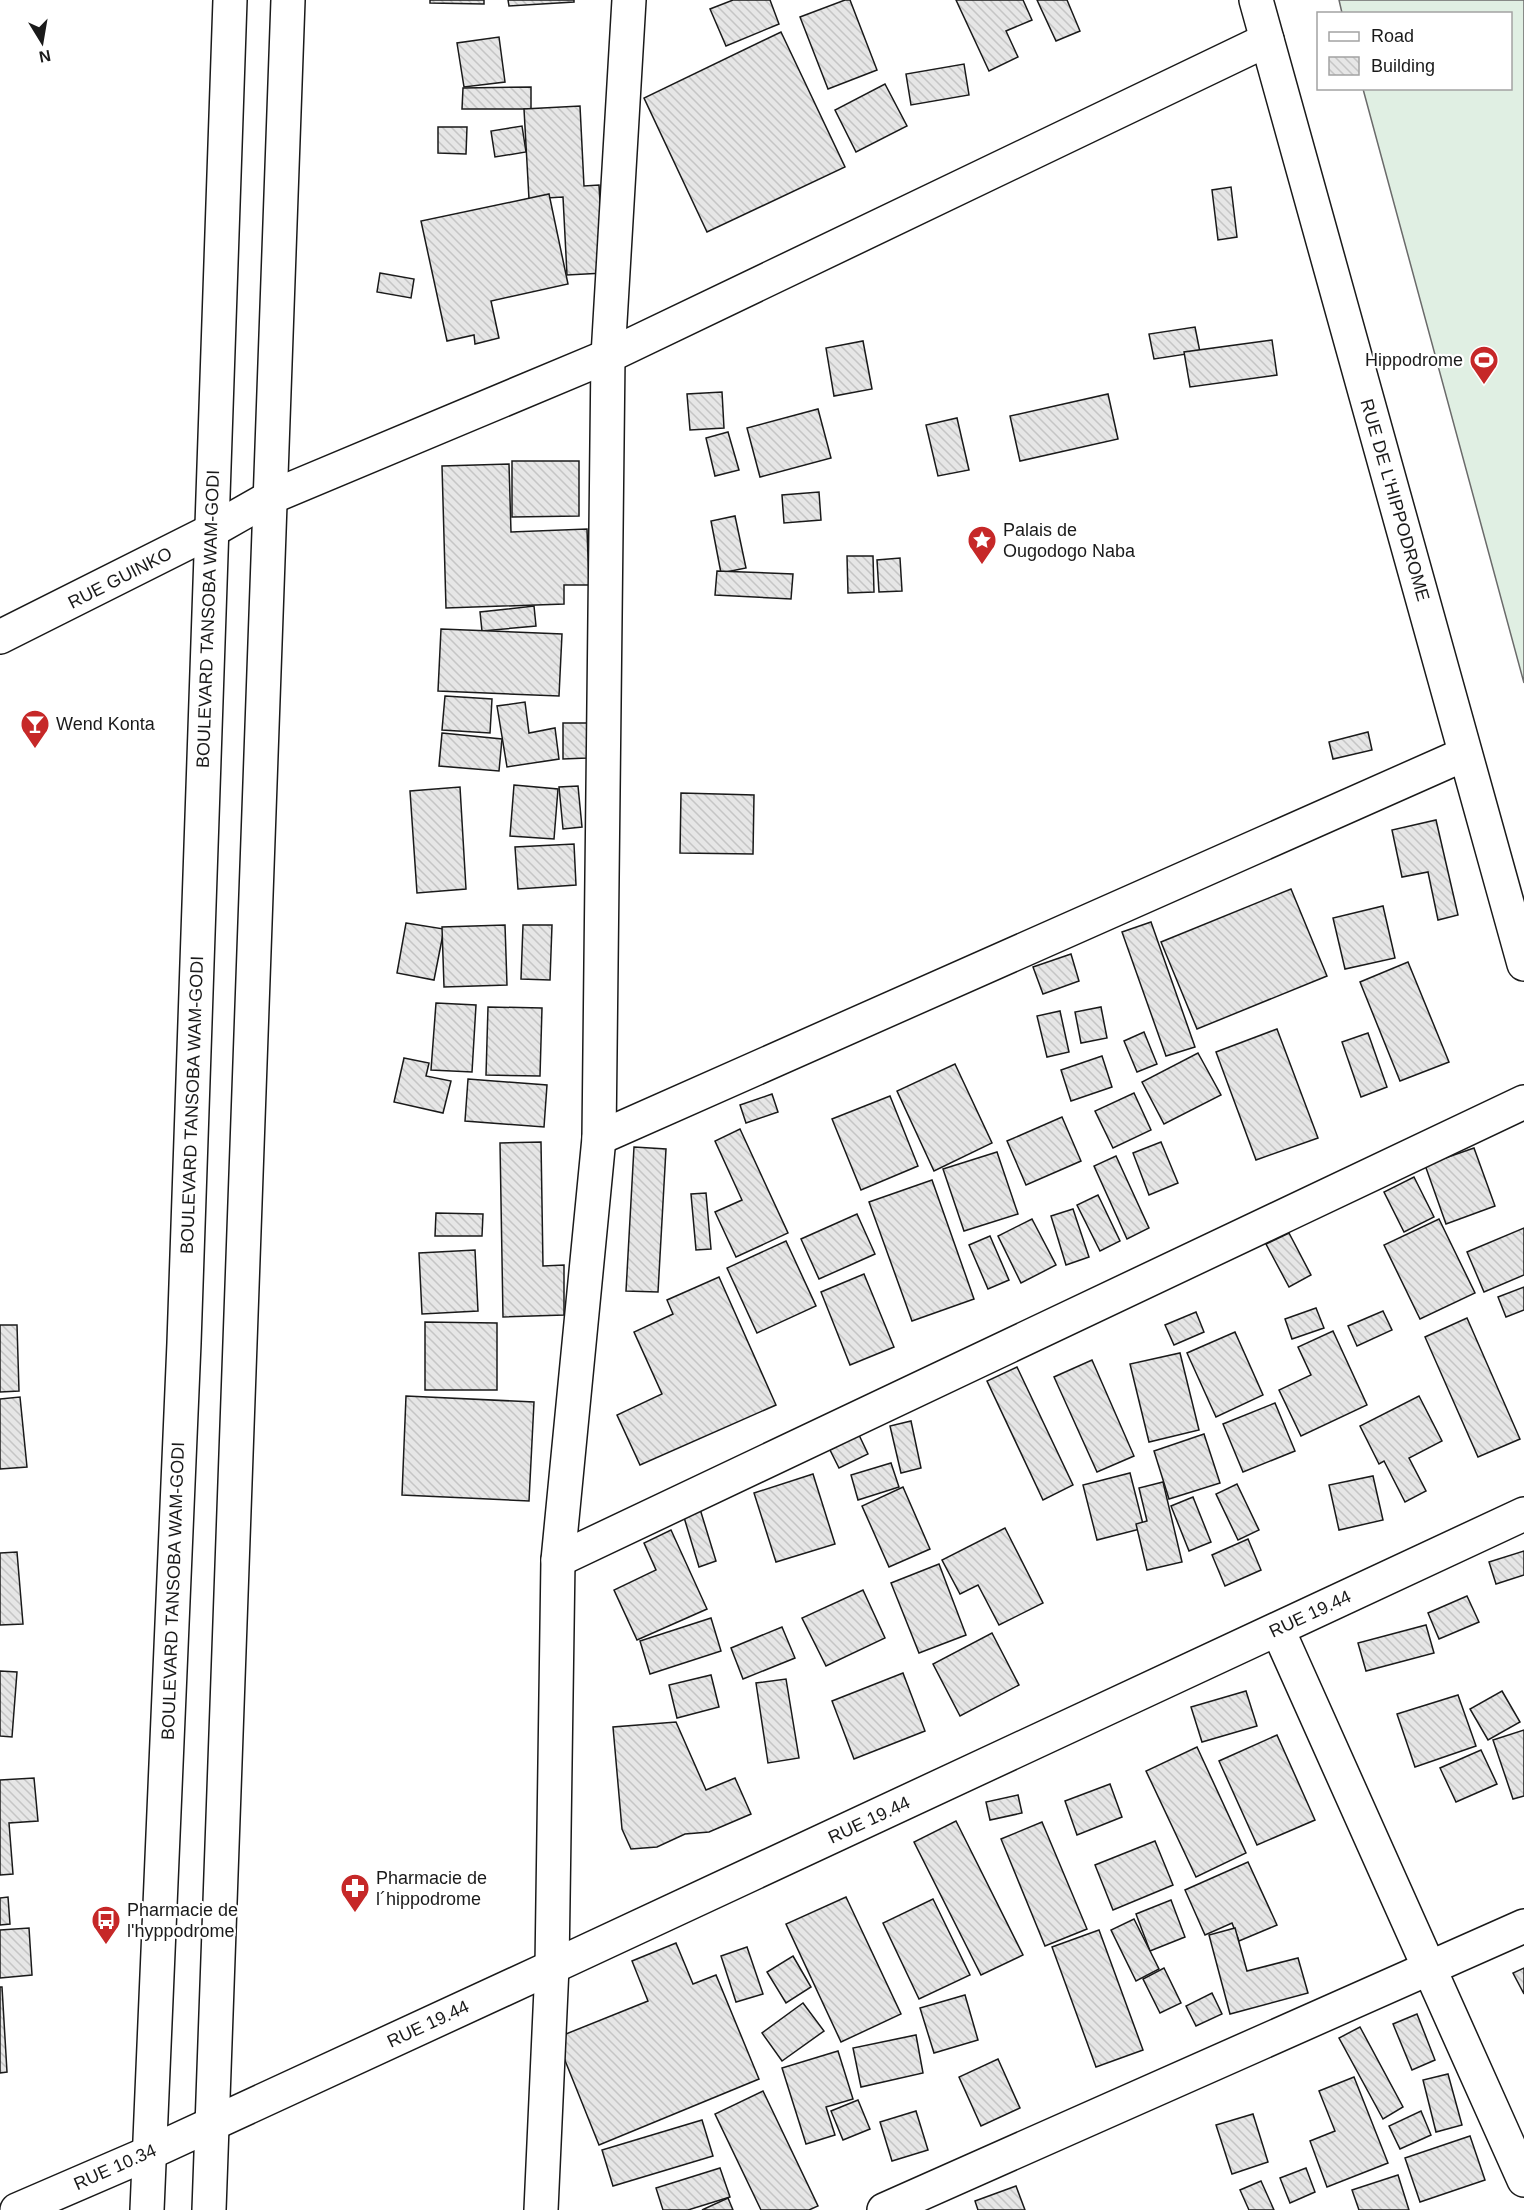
<svg xmlns="http://www.w3.org/2000/svg" width="1524" height="2210" viewBox="0 0 1524 2210" font-family="Helvetica,sans-serif">
  <defs>
    <pattern id="building-back-hatch" width="6" height="6" patternUnits="userSpaceOnUse" patternTransform="scale(1.5)"><rect width="6" height="6" fill="#e6e6e6"/><path d="M-1 5l2 2M0 0l6 6M5-1l2 2" fill="none" stroke="#c5c5c5"/></pattern>
  </defs>
  <rect width="100%" height="100%" fill="#fff"/>
  <!-- grass -->
  <path fill="#e0efe3" stroke="#6a6a6a" stroke-width="1.5" d="M1339,0H1524V683L1363,89L1510,88V14L1342,13Z"/>
  <!-- building -->
  <g fill="url(#building-back-hatch)" stroke="#1a1a1a" stroke-width="1.5">
    <path d="M430,0H484V4L430,3Z"/>
    <path d="M508,0H574V2L509,6Z"/>
    <path d="M733,0H770L779,24L726,46L710,9Z"/>
    <path d="M845,0H850L877,70L828,89L800,17Z"/>
    <path d="M956,0H1023L1032,20L1006,31L1018,57L989,71Z"/>
    <path d="M1037,0H1067L1080,31L1056,41Z"/>
    <path d="M781,32L845,167L707,232L644,98Z"/>
    <path d="M499,37L505,82L464,87L457,43Z"/>
    <path d="M964,64L969,95L911,105L906,74Z"/>
    <path d="M885,84L907,126L856,152L835,110Z"/>
    <path d="M531,87V109H462L463,88Z"/>
    <path d="M580,106L584,186L599,185L604,273L567,275L563,197L529,199L524,109Z"/>
    <path d="M522,126L526,152L495,157L491,131Z"/>
    <path d="M438,127H467L466,154L438,153Z"/>
    <path d="M1231,187L1237,237L1218,240L1212,190Z"/>
    <path d="M549,194L568,284L491,301L499,338L475,344L474,335L447,341L421,221Z"/>
    <path d="M380,273L414,279L411,298L377,292Z"/>
    <path d="M1195,327L1200,352L1154,359L1149,334Z"/>
    <path d="M1272,340L1277,375L1190,387L1184,352Z"/>
    <path d="M863,341L872,389L834,396L826,348Z"/>
    <path d="M722,392L724,428L690,430L687,394Z"/>
    <path d="M1108,394L1118,439L1020,461L1010,416Z"/>
    <path d="M818,409L831,458L760,477L747,428Z"/>
    <path d="M957,418L969,470L938,476L926,425Z"/>
    <path d="M728,432L739,470L715,476L706,438Z"/>
    <path d="M512,461H579V516L512,517Z"/>
    <path d="M509,464L511,532L587,529L589,585H564V604L446,608L442,466Z"/>
    <path d="M819,492L821,520L784,523L782,495Z"/>
    <path d="M735,516L746,568L721,573L711,521Z"/>
    <path d="M847,556H873L874,592L848,593Z"/>
    <path d="M900,558L902,591L879,592L877,560Z"/>
    <path d="M717,571L793,574L791,599L715,595Z"/>
    <path d="M534,606L536,626L482,631L480,612Z"/>
    <path d="M441,629L562,634L559,696L438,691Z"/>
    <path d="M445,696L492,699L490,733L442,730Z"/>
    <path d="M525,702L529,733L555,728L559,759L507,767L497,706Z"/>
    <path d="M563,723H587V758L563,759Z"/>
    <path d="M1368,732L1372,750L1333,759L1329,742Z"/>
    <path d="M442,733L502,739L499,771L439,766Z"/>
    <path d="M514,785L558,789L554,839L510,836Z"/>
    <path d="M578,786L582,827L563,829L559,787Z"/>
    <path d="M460,787L466,889L417,893L410,791Z"/>
    <path d="M681,793L754,795L753,854L680,853Z"/>
    <path d="M1436,820L1458,915L1438,920L1428,872L1402,877L1392,830Z"/>
    <path d="M574,844L576,885L518,889L515,847Z"/>
    <path d="M1291,889L1327,976L1197,1029L1161,942Z"/>
    <path d="M1383,906L1395,958L1345,969L1333,918Z"/>
    <path d="M1151,922L1195,1047L1166,1056L1122,932Z"/>
    <path d="M406,923L444,929L434,980L397,973Z"/>
    <path d="M505,925L507,985L444,987L442,927Z"/>
    <path d="M523,925H552L550,980L521,979Z"/>
    <path d="M1071,954L1079,981L1043,994L1033,967Z"/>
    <path d="M1408,962L1449,1062L1400,1081L1360,982Z"/>
    <path d="M436,1003L476,1005L472,1072L431,1070Z"/>
    <path d="M488,1007L542,1008L540,1076L486,1075Z"/>
    <path d="M1101,1007L1107,1038L1081,1043L1075,1012Z"/>
    <path d="M1060,1011L1069,1052L1047,1057L1037,1016Z"/>
    <path d="M1277,1029L1318,1138L1256,1160L1216,1052Z"/>
    <path d="M1144,1032L1157,1064L1137,1072L1124,1041Z"/>
    <path d="M1368,1033L1387,1087L1361,1097L1342,1042Z"/>
    <path d="M1198,1053L1221,1095L1164,1124L1142,1082Z"/>
    <path d="M1102,1056L1112,1087L1071,1101L1061,1070Z"/>
    <path d="M404,1058L429,1063L426,1076L451,1081L443,1113L394,1102Z"/>
    <path d="M955,1064L992,1143L934,1171L897,1091Z"/>
    <path d="M468,1079L547,1085L544,1127L465,1121Z"/>
    <path d="M1134,1093L1151,1130L1113,1148L1095,1111Z"/>
    <path d="M772,1094L778,1112L746,1123L740,1105Z"/>
    <path d="M890,1096L918,1166L861,1190L832,1119Z"/>
    <path d="M1062,1117L1081,1161L1026,1185L1007,1141Z"/>
    <path d="M740,1129L788,1233L736,1257L715,1212L742,1200L715,1141Z"/>
    <path d="M541,1142L543,1266L564,1265V1315L503,1317L500,1143Z"/>
    <path d="M1161,1142L1178,1183L1149,1195L1133,1153Z"/>
    <path d="M634,1147L666,1149L658,1292L626,1291Z"/>
    <path d="M1474,1148L1495,1206L1446,1224L1425,1165Z"/>
    <path d="M997,1152L1018,1214L964,1231L943,1169Z"/>
    <path d="M1116,1156L1149,1228L1127,1239L1094,1166Z"/>
    <path d="M1414,1177L1434,1217L1404,1232L1384,1192Z"/>
    <path d="M932,1180L974,1299L912,1321L869,1202Z"/>
    <path d="M706,1193L711,1249L696,1250L691,1194Z"/>
    <path d="M1098,1195L1120,1241L1100,1251L1077,1205Z"/>
    <path d="M1073,1209L1089,1257L1066,1265L1051,1216Z"/>
    <path d="M436,1213L483,1214L482,1236H435Z"/>
    <path d="M857,1214L875,1254L819,1279L801,1239Z"/>
    <path d="M1032,1219L1056,1265L1021,1283L998,1236Z"/>
    <path d="M1439,1219L1475,1293L1420,1319L1384,1245Z"/>
    <path d="M1524,1228V1275L1484,1292L1467,1252Z"/>
    <path d="M1289,1233L1311,1275L1289,1287L1266,1244Z"/>
    <path d="M990,1236L1009,1280L988,1289L969,1245Z"/>
    <path d="M786,1241L816,1306L757,1333L727,1268Z"/>
    <path d="M475,1250L478,1311L422,1314L419,1253Z"/>
    <path d="M864,1274L894,1347L850,1365L821,1292Z"/>
    <path d="M719,1277L776,1405L640,1465L617,1415L662,1394L634,1332L673,1314L667,1300Z"/>
    <path d="M1524,1287V1310L1506,1317L1498,1297Z"/>
    <path d="M1316,1308L1324,1328L1292,1339L1285,1319Z"/>
    <path d="M1383,1311L1392,1330L1357,1346L1348,1326Z"/>
    <path d="M1196,1312L1204,1332L1174,1345L1165,1325Z"/>
    <path d="M1467,1318L1520,1439L1478,1457L1425,1337Z"/>
    <path d="M425,1322L497,1323V1390H425Z"/>
    <path d="M0,1325H17L19,1391L0,1392Z"/>
    <path d="M1333,1331L1367,1405L1301,1436L1279,1390L1311,1375L1298,1347Z"/>
    <path d="M1235,1332L1263,1395L1216,1417L1187,1353Z"/>
    <path d="M1180,1353L1199,1430L1149,1442L1130,1364Z"/>
    <path d="M1092,1360L1134,1456L1097,1472L1054,1377Z"/>
    <path d="M1017,1367L1073,1485L1043,1500L987,1381Z"/>
    <path d="M406,1396L534,1402L529,1501L402,1495Z"/>
    <path d="M1419,1396L1442,1441L1409,1458L1426,1491L1405,1502L1384,1461L1379,1464L1360,1426Z"/>
    <path d="M20,1397L27,1467L0,1469V1399Z"/>
    <path d="M1275,1403L1295,1451L1243,1472L1223,1424Z"/>
    <path d="M911,1421L921,1468L901,1473L890,1426Z"/>
    <path d="M1204,1434L1220,1483L1169,1499L1154,1451Z"/>
    <path d="M859,1435L868,1454L839,1468L830,1450Z"/>
    <path d="M891,1463L899,1487L858,1500L851,1475Z"/>
    <path d="M1130,1473L1144,1528L1097,1540L1083,1485Z"/>
    <path d="M813,1474L835,1544L776,1562L754,1493Z"/>
    <path d="M1373,1476L1383,1520L1339,1530L1329,1485Z"/>
    <path d="M1163,1482L1182,1562L1147,1570L1136,1524L1147,1521L1139,1488Z"/>
    <path d="M1237,1484L1259,1530L1238,1540L1216,1494Z"/>
    <path d="M903,1487L930,1549L889,1567L862,1506Z"/>
    <path d="M1193,1497L1211,1542L1189,1551L1171,1506Z"/>
    <path d="M700,1509L716,1561L699,1567L683,1514Z"/>
    <path d="M1005,1528L1043,1603L999,1625L978,1585L960,1594L942,1560Z"/>
    <path d="M671,1530L707,1609L637,1640L614,1590L656,1570L644,1543Z"/>
    <path d="M1248,1539L1261,1570L1225,1586L1212,1555Z"/>
    <path d="M1524,1551V1575L1496,1584L1489,1562Z"/>
    <path d="M17,1552L23,1624L0,1625V1553Z"/>
    <path d="M939,1564L966,1635L919,1653L891,1583Z"/>
    <path d="M863,1590L885,1638L826,1666L802,1618Z"/>
    <path d="M1467,1596L1479,1622L1439,1639L1428,1613Z"/>
    <path d="M711,1618L721,1651L650,1674L640,1641Z"/>
    <path d="M1426,1625L1434,1653L1366,1671L1358,1643Z"/>
    <path d="M782,1627L795,1658L743,1679L731,1648Z"/>
    <path d="M992,1633L1019,1685L960,1716L933,1664Z"/>
    <path d="M0,1671L17,1672L12,1737L0,1736Z"/>
    <path d="M903,1673L925,1731L854,1759L832,1701Z"/>
    <path d="M711,1675L719,1707L677,1718L669,1685Z"/>
    <path d="M786,1679L799,1758L768,1763L756,1683Z"/>
    <path d="M1246,1691L1257,1726L1202,1742L1191,1707Z"/>
    <path d="M1502,1691L1520,1722L1488,1740L1470,1709Z"/>
    <path d="M1458,1695L1476,1746L1415,1767L1397,1714Z"/>
    <path d="M676,1722L706,1790L735,1778L751,1814L709,1832L685,1834L657,1847L631,1849L622,1829L613,1727Z"/>
    <path d="M1524,1730V1796L1513,1799L1493,1740Z"/>
    <path d="M1277,1735L1315,1820L1257,1845L1219,1761Z"/>
    <path d="M1197,1747L1246,1853L1196,1877L1146,1771Z"/>
    <path d="M1481,1750L1497,1784L1456,1802L1440,1768Z"/>
    <path d="M34,1778L38,1821L9,1823L13,1874L0,1875V1780Z"/>
    <path d="M1110,1784L1122,1817L1077,1835L1065,1801Z"/>
    <path d="M1018,1795L1022,1813L990,1820L986,1802Z"/>
    <path d="M956,1821L1023,1955L981,1975L914,1842Z"/>
    <path d="M1042,1822L1087,1929L1045,1946L1001,1839Z"/>
    <path d="M1155,1841L1173,1885L1113,1910L1095,1865Z"/>
    <path d="M1248,1862L1277,1925L1239,1941L1232,1923L1205,1935L1185,1890Z"/>
    <path d="M8,1897L10,1924L0,1925V1898Z"/>
    <path d="M846,1897L901,2014L841,2042L786,1924Z"/>
    <path d="M933,1899L970,1975L919,1999L883,1923Z"/>
    <path d="M1171,1900L1185,1937L1150,1951L1136,1914Z"/>
    <path d="M1134,1919L1159,1969L1136,1981L1111,1930Z"/>
    <path d="M29,1928L32,1975L0,1978V1930Z"/>
    <path d="M1235,1928L1247,1971L1298,1958L1308,1993L1230,2014L1209,1935Z"/>
    <path d="M1099,1930L1143,2050L1096,2067L1052,1947Z"/>
    <path d="M676,1943L693,1984L716,1975L759,2079L599,2145L556,2038L648,2001L632,1961Z"/>
    <path d="M747,1947L763,1994L736,2002L721,1956Z"/>
    <path d="M793,1956L811,1987L786,2003L767,1972Z"/>
    <path d="M1164,1968L1181,2003L1160,2013L1143,1979Z"/>
    <path d="M1524,1968V1994L1513,1973Z"/>
    <path d="M0,1987H2L7,2072L0,2073Z"/>
    <path d="M1212,1993L1222,2014L1196,2026L1186,2006Z"/>
    <path d="M965,1995L978,2040L934,2053L920,2008Z"/>
    <path d="M803,2003L824,2031L782,2061L762,2033Z"/>
    <path d="M1417,2014L1435,2060L1412,2070L1393,2024Z"/>
    <path d="M1360,2027L1403,2107L1383,2119L1339,2038Z"/>
    <path d="M916,2035L923,2073L861,2087L853,2048Z"/>
    <path d="M838,2051L853,2099L826,2107L835,2135L806,2144L782,2068Z"/>
    <path d="M998,2059L1020,2108L981,2126L959,2077Z"/>
    <path d="M1448,2074L1462,2125L1436,2132L1423,2080Z"/>
    <path d="M1354,2077L1388,2163L1327,2187L1310,2141L1335,2131L1319,2091Z"/>
    <path d="M763,2091L818,2206L809,2210H761L715,2114Z"/>
    <path d="M858,2100L870,2129L843,2140L831,2111Z"/>
    <path d="M916,2111L928,2150L892,2161L880,2122Z"/>
    <path d="M1421,2111L1431,2135L1400,2149L1389,2126Z"/>
    <path d="M1253,2114L1268,2162L1232,2174L1216,2125Z"/>
    <path d="M702,2120L713,2156L613,2186L602,2150Z"/>
    <path d="M1470,2136L1485,2180L1420,2202L1405,2158Z"/>
    <path d="M720,2168L730,2197L688,2210H663L656,2188Z"/>
    <path d="M1306,2168L1315,2192L1290,2203L1280,2178Z"/>
    <path d="M1398,2175L1409,2210H1359L1352,2190Z"/>
    <path d="M1261,2181L1274,2210H1249L1240,2190Z"/>
    <path d="M1016,2186L1025,2210H978L975,2201Z"/>
    <path d="M728,2198L733,2210H702Z"/>
  </g>
  <g fill="none" stroke-linecap="round" stroke-linejoin="round">
    <!-- minor casing -->
    <g stroke="#1a1a1a" stroke-width="36">
      <g id="minor">
        <path d="M1256,0L1524,964"/>
        <path d="M0,637L211,531L269,498L608,356L1267,40"/>
        <path d="M599,1138L1465,754"/>
        <path d="M558,1560L1524,1102"/>
        <path d="M1278,1630L1524,2180"/>
        <path d="M17,2210L149,2153L552,1967L1524,1514"/>
        <path d="M541,2210L552,1967L558,1560L599,1138L608,356L629,0"/>
        <path d="M884,2210L1524,1926"/>
      </g>
    </g>
    <!-- major casing -->
    <g stroke="#1a1a1a" stroke-width="36">
      <g id="major">
        <path d="M147,2210L184,1343L230,0"/>
        <path d="M209,2210L288,0"/>
      </g>
    </g>
    <!-- minor -->
    <use href="#minor" stroke="#fff" stroke-width="33"/>
    <!-- major -->
    <use href="#major" stroke="#fff" stroke-width="33"/>
  </g>
  <!-- icons -->
  <defs>
    <g id="stadium-pin" transform="scale(1.5)"><path d="M0 17L-7.5 6A9.5 9.5 0 1 1 7.5 6Z" fill="#c62828" stroke="#fff"/><path d="M0-5a6.5 5 0 1 0 0 10a6.5 5 0 1 0 0-10ZM-3.5-1.8h7v3.6h-7Z" fill="#fff"/></g>
    <g id="sight-pin" transform="scale(1.5)"><path d="M0 17L-7.5 6A9.5 9.5 0 1 1 7.5 6Z" fill="#c62828" stroke="#fff"/><path d="M0-6L1.8-2.2L6-1.7L2.9 1.2L3.7 5.4L0 3.3L-3.7 5.4L-2.9 1.2L-6-1.7L-1.8-2.2Z" fill="#fff"/></g>
    <g id="bar-pin" transform="scale(1.5)"><path d="M0 17L-7.5 6A9.5 9.5 0 1 1 7.5 6Z" fill="#c62828" stroke="#fff"/><path d="M-6-5H6L.8 .8V4.5H3.5V6h-7V4.5H-.8V.8Z" fill="#fff"/></g>
    <g id="pharmacy-pin" transform="scale(1.5)"><path d="M0 17L-7.5 6A9.5 9.5 0 1 1 7.5 6Z" fill="#c62828" stroke="#fff"/><path d="M-2-6h4v4h4v4h-4v4h-4v-4h-4v-4h4Z" fill="#fff"/></g>
    <g id="bus-pin" transform="scale(1.5)"><path d="M0 17L-7.5 6A9.5 9.5 0 1 1 7.5 6Z" fill="#c62828" stroke="#fff"/><path d="M-5-6H5V4H4V6H2V4H-2V6H-4V4H-5ZM-3.5-4V0h7V-4ZM-3.5 1.2v1.5H-2V1.2ZM2 1.2v1.5H3.5V1.2Z" fill="#fff"/></g>
  </defs>
  <g fill-rule="evenodd">
    <use href="#stadium-pin" x="1484" y="360"/>
    <use href="#sight-pin" x="982" y="540"/>
    <use href="#bar-pin" x="35" y="724"/>
    <use href="#pharmacy-pin" x="355" y="1888"/>
    <use href="#bus-pin" x="106" y="1920"/>
  </g>
  <g text-anchor="middle" dominant-baseline="central" stroke-width="4.5" stroke-linejoin="round" paint-order="stroke">
    <!-- poi labels -->
    <g font-size="18" fill="#1a1a1a" stroke="#fff" text-anchor="start">
      <text x="1463" y="360" text-anchor="end">Hippodrome</text>
      <text x="1003" y="530">Palais de<tspan x="1003" dy="21">Ougodogo Naba</tspan></text>
      <text x="56" y="724">Wend Konta</text>
      <text x="376" y="1878">Pharmacie de<tspan x="376" dy="21">l´hippodrome</tspan></text>
      <text x="127" y="1910">Pharmacie de<tspan x="127" dy="21">l'hyppodrome</tspan></text>
    </g>
    <!-- street labels -->
    <g font-size="18" fill="#1a1a1a" stroke="#fff">
      <text transform="translate(1395 500) rotate(74)">RUE DE L'HIPPODROME</text>
      <text transform="translate(120 578) rotate(-27)">RUE GUINKO</text>
      <text transform="translate(208 619) rotate(-88)">BOULEVARD TANSOBA WAM-GODI</text>
      <text transform="translate(192 1105) rotate(-88)">BOULEVARD TANSOBA WAM-GODI</text>
      <text transform="translate(173 1591) rotate(-88)">BOULEVARD TANSOBA WAM-GODI</text>
      <text transform="translate(1310 1614) rotate(-25)">RUE 19.44</text>
      <text transform="translate(869 1820) rotate(-25)">RUE 19.44</text>
      <text transform="translate(428 2024) rotate(-25)">RUE 19.44</text>
      <text transform="translate(115 2167) rotate(-24)">RUE 10.34</text>
    </g>
  </g>
  <!-- legend -->
  <rect x="1317" y="12" width="195" height="78" fill="#ffffff" stroke="#a3a3a3" stroke-width="1.5"/>
  <rect x="1329" y="32" width="30" height="9" fill="#ffffff" stroke="#a3a3a3" stroke-width="1.5"/>
  <text x="1371" y="42" font-size="18" fill="#1a1a1a">Road</text>
  <rect x="1329" y="57" width="30" height="18" fill="url(#building-back-hatch)" stroke="#a3a3a3" stroke-width="1.5"/>
  <text x="1371" y="72" font-size="18" fill="#1a1a1a">Building</text>
  <!-- north arrow -->
  <g transform="translate(42 42) rotate(169)" stroke="#ffffff" stroke-width="4.5" paint-order="stroke">
  <path d="M0-4.5L10 22L0 15L-10 22Z" fill="#1a1a1a"/>
  <text y="-9" font-size="16" font-weight="bold" text-anchor="middle" fill="#1a1a1a">N</text>
  </g>
</svg>
